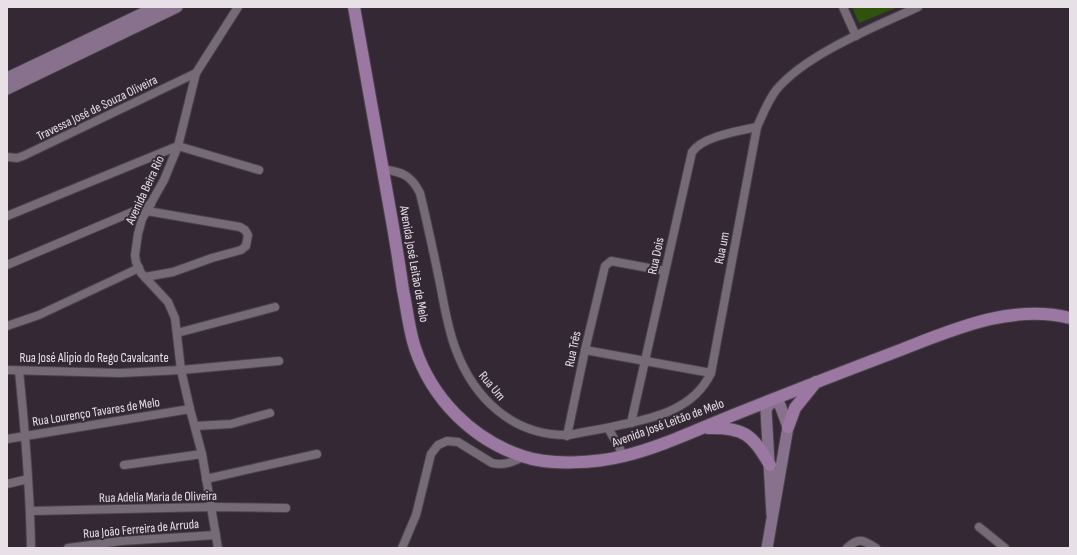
<svg xmlns="http://www.w3.org/2000/svg" width="1077" height="555" viewBox="0 0 1077 555" font-family="'Sofia Sans Condensed',sans-serif">
  <rect width="100%" height="100%" fill="#332833"/>
  <!-- green -->
  <path fill="#2f520d" d="M852,7H898L859,23Z"/>
  <g fill="none" stroke-linecap="round" stroke-linejoin="round">
    <!-- street casing -->
    <g stroke="#4b434c" stroke-width="10">
      <g id="street">
        <path d="M843,7L856,36"/>
        <path d="M7,157L17,158L23,156L196,73"/>
        <path d="M383,169C402,172 411,175 420,193C427,222 433,250 439,279C444,303 447,327 456,350C474,398 512,435 566,435C572,435 578,433 584,432C596,430 608,428 620,425C655,418 694,409 711,373L757,127"/>
        <path d="M7,216L178,146L259,170"/>
        <path d="M7,265L151,204"/>
        <path d="M145,277L173,272L212,258L241,250L246,246L248,235L245,230L240,227L147,211"/>
        <path d="M7,326L39,315L139,268"/>
        <path d="M177,333L275,307"/>
        <path d="M585,350L711,373"/>
        <path d="M7,370L120,373L181,370L279,361"/>
        <path d="M19,371C25,430 30,489 31,548"/>
        <path d="M631,423L692,152C703,136 739,131 757,127C763,114 768,100 777,89C808,53 875,27 918,7"/>
        <path d="M195,426L231,424L270,413"/>
        <path d="M608,428L624,456"/>
        <path d="M567,436L585,350L605,266L611,261L665,271"/>
        <path d="M7,439L190,409"/>
        <path d="M124,465L202,454"/>
        <path d="M206,479L317,454"/>
        <path d="M7,484L28,479"/>
        <path d="M30,511L211,507L286,508"/>
        <path d="M979,527L1005,548"/>
        <path d="M68,548L121,541L216,535"/>
        <path d="M218,548L202,454L190,409L181,370L175,318L168,302L141,273L136,262L135,255L138,234L142,219L164,180L178,146L196,73L238,7"/>
        <path d="M402,548L416,515L431,454L438,445L447,441L458,442L492,463C504,466 512,462 523,457"/>
        <path d="M847,548C859,537 863,540 876,548"/>
      </g>
    </g>
    <!-- secondary casing -->
    <g stroke="#4b434c" stroke-width="13">
      <g id="secondary">
        <path d="M7,78L156,7"/>
        <path d="M7,89L177,7"/>
        <path d="M767,548L788,427L780,405L772,400L766,410L772,515"/>
      </g>
    </g>
    <!-- primary casing -->
    <g stroke="#4b434c" stroke-width="14">
      <g id="primary">
        <path d="M354,7C366,75 378,142 390,210C395,237 399,263 403,290C407,309 409,330 415,348C432,399 472,439 522,456C550,466 596,463 624,456C661,447 696,430 731,416C781,396 832,376 882,357C942,335 1005,302 1070,318"/>
        <path d="M788,427L795,408L816,382"/>
        <path d="M708,428C745,427 752,435 770,465"/>
      </g>
    </g>
    <!-- street -->
    <use href="#street" stroke="#766a77" stroke-width="8"/>
    <!-- secondary -->
    <use href="#secondary" stroke="#88718c" stroke-width="11"/>
    <!-- primary -->
    <use href="#primary" stroke="#9a78a1" stroke-width="12"/>
  </g>
  <g text-anchor="middle" dominant-baseline="central" stroke-width="4" stroke-linejoin="round" paint-order="stroke">
    <!-- street labels -->
    <g font-size="13" fill="#e7e0e7" stroke="#332833">
      <text transform="translate(97 108) rotate(-26)">Travessa José de Souza Oliveira</text>
      <text transform="translate(145 190) rotate(-65)">Avenida Beira Rio</text>
      <text transform="translate(722 248) rotate(-79)">Rua um</text>
      <text transform="translate(656 256) rotate(-78)">Rua Dois</text>
      <text transform="translate(414 264) rotate(80)">Avenida José Leitão de Melo</text>
      <text transform="translate(573 349) rotate(-78)">Rua Três</text>
      <text x="94" y="358">Rua José Alipio do Rego Cavalcante</text>
      <text transform="translate(492 386) rotate(50)">Rua Um</text>
      <text transform="translate(96 412) rotate(-9)">Rua Lourenço Tavares de Melo</text>
      <text transform="translate(668 423) rotate(-20)">Avenida José Leitão de Melo</text>
      <text transform="translate(158 497) rotate(-1)">Rua Adelia Maria de Oliveira</text>
      <text transform="translate(141 529) rotate(-5)">Rua João Ferreira de Arruda</text>
    </g>
  </g>
  <!-- border -->
  <rect width="1077" height="555" fill="none" stroke="#e7e0e7" stroke-width="16"/>
</svg>
